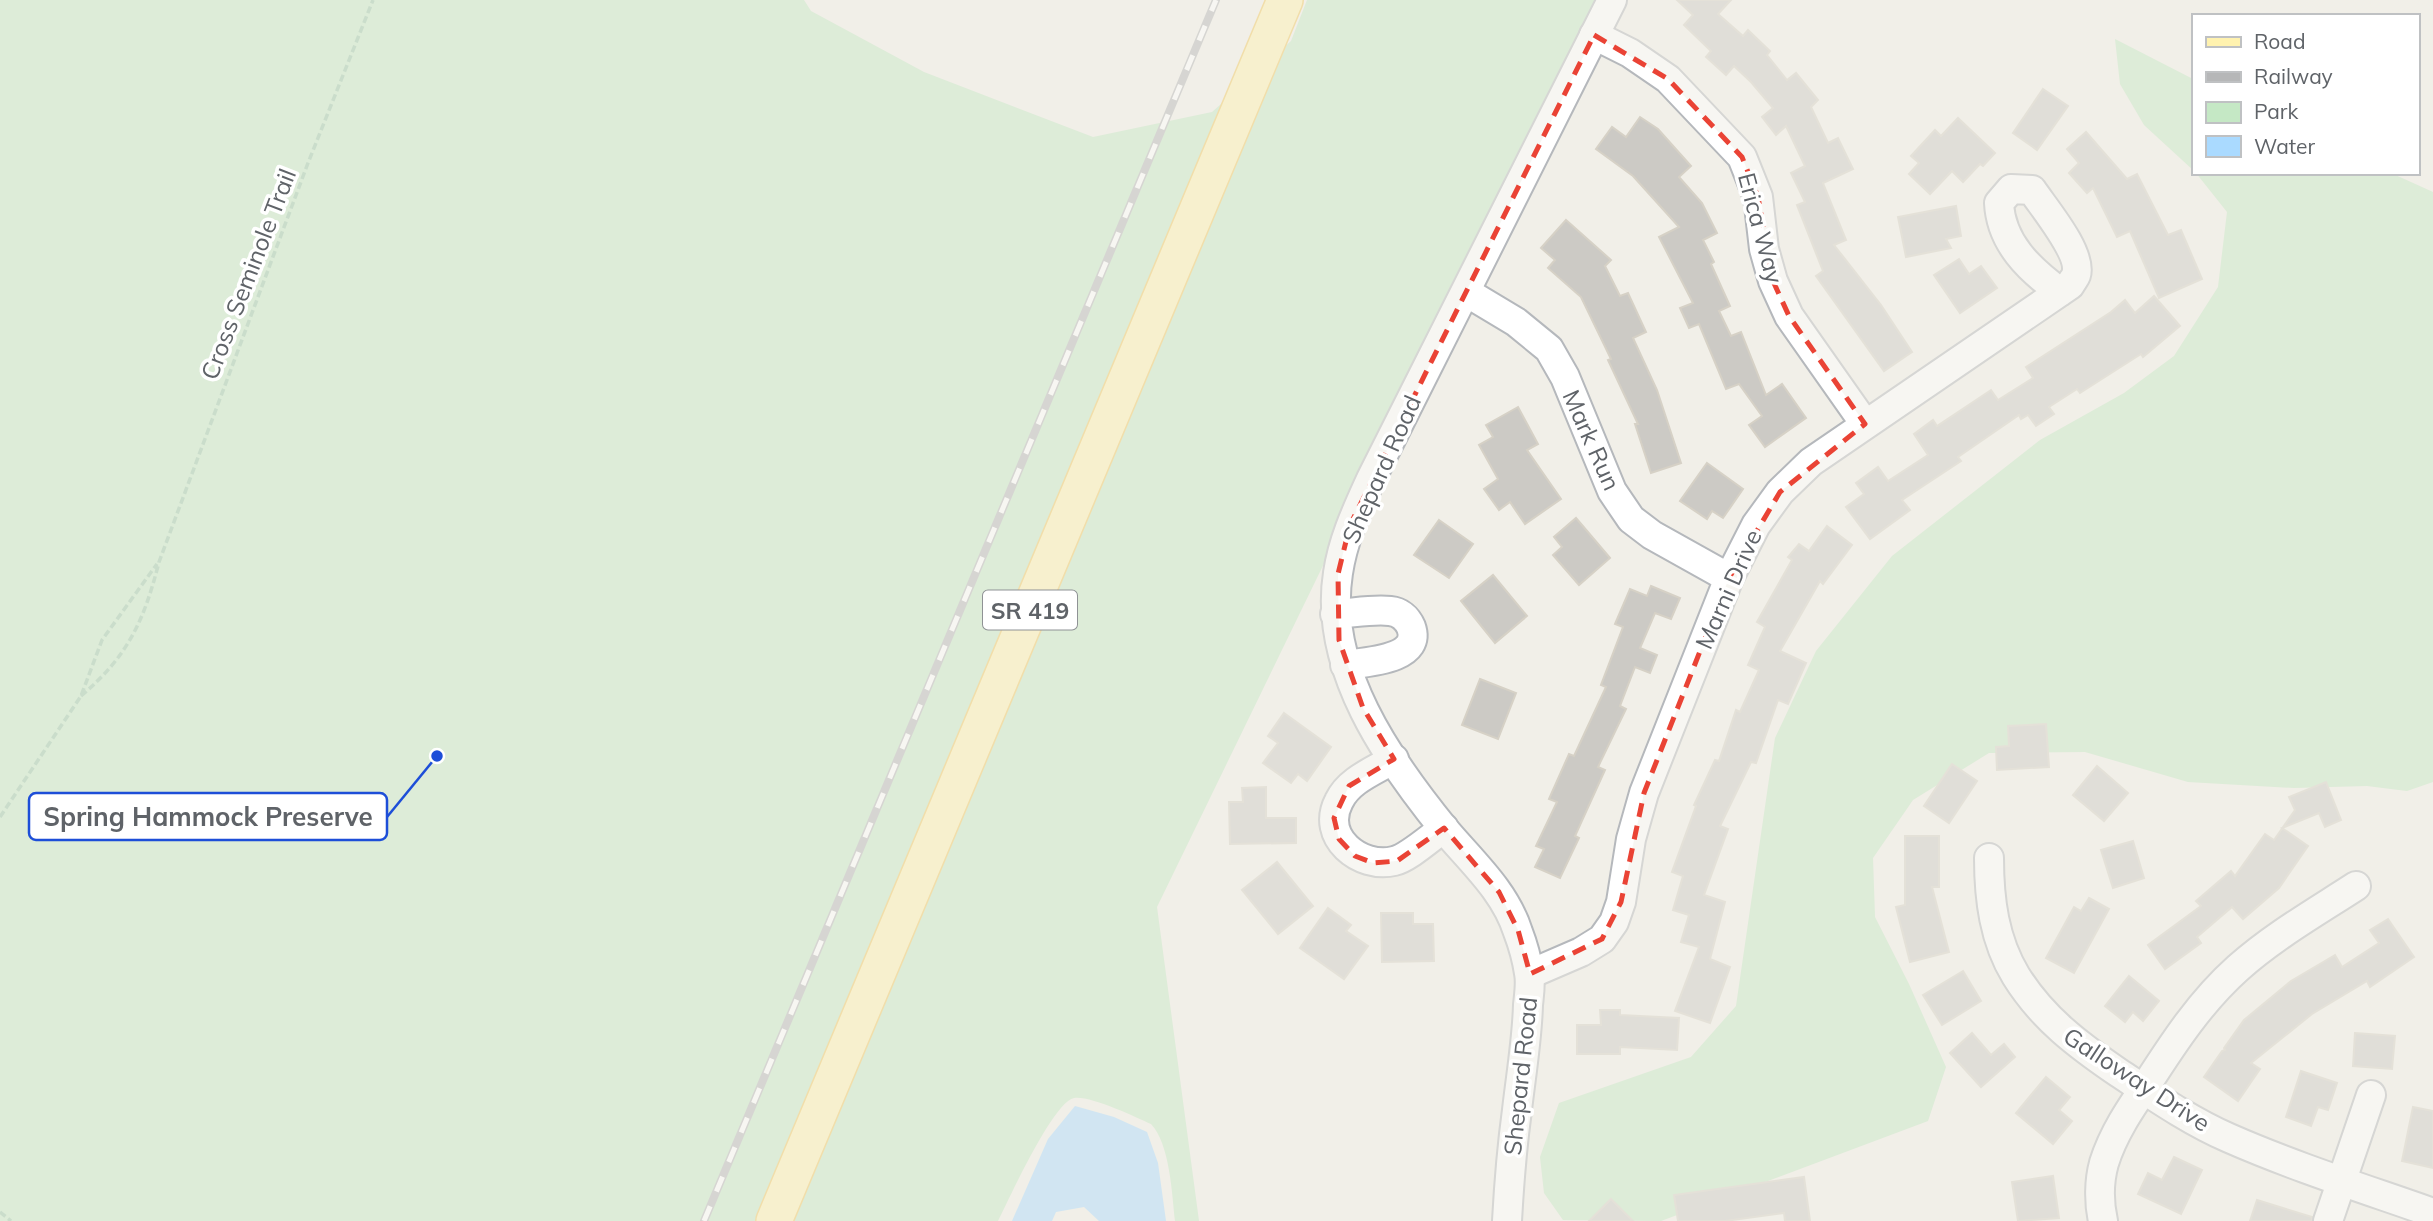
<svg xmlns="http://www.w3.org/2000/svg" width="2433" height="1221" viewBox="0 0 2433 1221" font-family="Mulish,sans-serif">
  <rect width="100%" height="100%" fill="#f1efe8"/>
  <!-- green -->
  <g fill="#c5e8c5">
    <path d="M0,0H804L811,11L924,72L1093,137L1212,112L1237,90L764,1221H0Z"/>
    <path d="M1307,0H1598L1157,907L1199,1221H1175C1172,1194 1170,1144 1151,1124C1136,1117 1089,1095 1074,1098C1053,1102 1009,1199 998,1221H784L1270,60L1291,41Z"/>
    <path d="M2115,39L2193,79V170L2144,125L2120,84Z"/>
    <path d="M2196,173H2391L2433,192V782L2407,791L2367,786L2294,788L2188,782L2085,752L1989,753L1913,800L1873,858L1875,917L1909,984L1946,1067L1928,1121L1661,1221L1563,1220L1544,1193L1540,1157L1559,1103L1691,1057L1736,1006L1775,738L1816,651L1892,556L2040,440L2124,393L2174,356L2218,287L2227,212Z"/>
  </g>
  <!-- water -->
  <path fill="#aadaff" d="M1075,1106L1114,1117L1147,1132L1158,1163L1166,1221H1099L1084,1207L1056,1212L1052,1221H1012L1048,1139Z"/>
  <!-- building -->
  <g fill="#cccac5" stroke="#d6d1c6" stroke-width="2">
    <path d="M1677,0H1731L1718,14L1743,36L1748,30L1770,51L1767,55L1787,80L1796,73L1818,100L1811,107L1828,143L1838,138L1853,169L1823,183L1846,240L1834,245L1881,305L1912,352L1884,371L1816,276L1823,271L1797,205L1805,202L1791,173L1805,166L1786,126L1776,135L1762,117L1773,108L1751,82L1734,66L1726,75L1706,57L1711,51L1684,25L1693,15Z"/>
    <path d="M2043,89L2068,106L2037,150L2013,133Z"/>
    <path d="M1640,117L1658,129L1691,166L1679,177L1702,203L1717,233L1703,240L1714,262L1711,264L1730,306L1719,311L1731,336L1741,332L1766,395L1782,384L1806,418L1765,447L1749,425L1762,416L1739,384L1726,389L1699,324L1689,328L1680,308L1693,303L1659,237L1679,227L1633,176L1596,149L1612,127L1626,137Z"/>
    <path d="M1958,118L1995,153L1983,166L1980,164L1963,182L1952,171L1930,194L1909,174L1919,163L1911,156L1935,130L1941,136Z"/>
    <path d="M2086,132L2127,179L2137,174L2168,235L2181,230L2202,279L2159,298L2130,231L2117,237L2093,188L2087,193L2069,173L2079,163L2067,149Z"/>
    <path d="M1956,206L1961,236L1946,239L1951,248L1906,257L1898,217Z"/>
    <path d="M1566,220L1611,260L1605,266L1620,296L1628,293L1646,332L1633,338L1657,390L1681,463L1651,473L1635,424H1638L1608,360L1611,359L1581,297L1548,268L1555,260L1541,248Z"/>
    <path d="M1959,259L1969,274L1981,266L1997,288L1960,313L1934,275Z"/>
    <path d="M2154,296L2180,326L2143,357L2141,354L2080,393L2077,389L2049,407L2054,414L2036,426L2028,415L2021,419L2019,415L1958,457L1961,461L1902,500L1910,510L1870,539L1846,507L1864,494L1856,483L1878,467L1888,481L1928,455L1914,434L1933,420L1937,426L1991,390L1998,400L2033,378L2026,367L2111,312L2125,300L2135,313Z"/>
    <path d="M1518,407L1538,444L1527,450L1561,499L1525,524L1510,502L1499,510L1484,489L1498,479L1479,445L1493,437L1486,425Z"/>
    <path d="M1707,463L1743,489L1723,518L1712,511L1707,519L1680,501Z"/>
    <path d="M1576,518L1610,558L1579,585L1553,555L1562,547L1554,537Z"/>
    <path d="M1439,520L1473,544L1449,578L1414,555Z"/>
    <path d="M1827,526L1852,545L1823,584L1820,581L1780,651L1806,663L1788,704L1778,700L1756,763L1751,762L1720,826L1728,829L1704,895L1725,902L1710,959L1730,967L1710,1023L1675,1011L1699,947L1681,942L1689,915L1673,910L1683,876L1672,872L1696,806L1694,805L1715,760L1719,761L1736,710L1740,712L1759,670L1748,665L1765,627L1757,622L1792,560L1788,557L1799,544L1809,551Z"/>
    <path d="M1493,575L1527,616L1495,643L1461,601Z"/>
    <path d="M1651,586L1680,598L1671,619L1655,613L1640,648L1657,655L1650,673L1635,667L1620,706L1626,709L1598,767L1605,770L1575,836L1579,838L1560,878L1535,867L1544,849L1536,846L1557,802L1549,799L1569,754L1574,756L1606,687L1601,685L1623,627L1615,624L1630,589L1647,596Z"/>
    <path d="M1480,679L1516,693L1498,739L1462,725Z"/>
    <path d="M1284,713L1331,747L1307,781L1298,774L1291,783L1263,763L1278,743L1268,736Z"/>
    <path d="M2046,724L2049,767L1997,770L1996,747L2009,746L2008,726Z"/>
    <path d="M1952,764L1977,781L1949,823L1924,806Z"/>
    <path d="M2097,766L2128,793L2104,821L2073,795Z"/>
    <path d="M2326,782L2341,820L2325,827L2319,813L2282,828L2308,846L2279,888L2243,919L2232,907L2197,937L2201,943L2165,969L2148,945L2201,906L2196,901L2231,871L2235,876L2265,834L2274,840L2295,810L2289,797Z"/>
    <path d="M1266,787V818H1296V843L1230,844L1229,802H1243L1242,788Z"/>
    <path d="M1905,836H1939V887H1932L1949,952L1910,962L1896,907L1905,905Z"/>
    <path d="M2133,841L2144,878L2113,888L2101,850Z"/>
    <path d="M1277,862L1313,906L1278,934L1242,890Z"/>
    <path d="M2089,898L2109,909L2074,973L2046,958L2074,907L2081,911Z"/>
    <path d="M1328,908L1351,925L1346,931L1368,946L1344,979L1300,948Z"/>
    <path d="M1381,913H1413V924H1433L1434,961L1382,962Z"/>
    <path d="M2388,919L2414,957L2370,987L2367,981L2312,1014L2251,1063L2260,1069L2238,1101L2204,1077L2222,1051L2225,1050L2224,1048L2244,1020L2291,981L2335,955L2342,967L2379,943L2370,930Z"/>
    <path d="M1963,971L1981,1001L1942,1025L1923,995Z"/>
    <path d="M2129,976L2159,1001L2143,1021L2133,1012L2125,1022L2105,1006Z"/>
    <path d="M1600,1010H1620V1015L1679,1018L1677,1050L1620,1047V1054H1577V1025H1601Z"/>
    <path d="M1972,1033L1991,1055L2004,1044L2015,1057L1981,1087L1950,1053Z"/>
    <path d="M2355,1033L2395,1036L2392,1069L2353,1066Z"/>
    <path d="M2301,1071L2337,1083L2328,1110L2318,1107L2311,1126L2286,1117Z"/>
    <path d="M2046,1077L2070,1097L2059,1110L2072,1121L2053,1144L2016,1113Z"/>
    <path d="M2413,1107L2433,1111V1168L2402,1161Z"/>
    <path d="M2174,1157L2202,1170L2181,1214L2138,1194L2148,1173L2162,1180Z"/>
    <path d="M2053,1176L2059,1218L2018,1221L2012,1182Z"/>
    <path d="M1804,1177L1810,1221H1785L1784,1213L1725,1221H1678L1674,1195Z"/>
    <path d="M1611,1199L1633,1221H1589Z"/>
    <path d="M2257,1200L2312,1217V1221H2250Z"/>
  </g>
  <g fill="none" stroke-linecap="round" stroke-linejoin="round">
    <!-- minor casing -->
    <g stroke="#b5b8bc" stroke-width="32">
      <g id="minor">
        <path d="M1594,35L1630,53L1668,79L1742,157L1758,197L1764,249L1773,281L1789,316L1865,424"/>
        <path d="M1466,292L1516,322L1549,349L1565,377L1612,491L1631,519L1652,535L1729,578"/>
        <path d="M1335,614C1353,613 1373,609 1390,611C1400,612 1407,618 1411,627C1423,660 1365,662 1345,665"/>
        <path d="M1394,759C1374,771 1349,780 1339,801C1320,837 1360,869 1394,861C1408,858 1431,837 1444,828"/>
        <path d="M1989,858C1989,899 1994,940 2016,976C2042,1018 2078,1045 2119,1073C2154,1096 2190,1121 2229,1138C2295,1167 2365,1189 2433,1213"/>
        <path d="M1530,974L1581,952L1602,939L1614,922L1621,902L1631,839L1644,793L1729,578L1756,525L1780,492L1811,462L2070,285C2072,281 2075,278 2076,275C2083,254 2044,208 2032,190L2011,189L1999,203C2001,243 2029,269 2060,292"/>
        <path d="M1507,1221C1509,1184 1512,1147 1517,1110C1521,1075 1527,1040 1528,1005C1529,995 1531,983 1529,973C1527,960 1523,945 1518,932C1505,891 1472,862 1445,830C1388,760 1323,668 1338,573C1343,539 1357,510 1371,479L1612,0"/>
        <path d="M2103,1221C2099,1203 2099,1181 2104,1163C2113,1134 2130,1109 2147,1084C2174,1042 2201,1001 2238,968C2274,936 2316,912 2356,886"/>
        <path d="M2328,1221L2371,1095"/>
      </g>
    </g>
    <!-- major casing -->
    <g stroke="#f2c960" stroke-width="38">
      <path id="major" d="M774,1221L1285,0"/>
    </g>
    <!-- path -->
    <g stroke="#9cc7a9" stroke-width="3.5" stroke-dasharray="7 3.5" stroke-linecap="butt">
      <path d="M81,696C128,656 144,621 159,562L308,163L373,0"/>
      <path d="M0,817L81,696L102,640L157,564"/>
      <path d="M0,1212L11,1221"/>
    </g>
    <!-- minor -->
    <use href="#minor" stroke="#fff" stroke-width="28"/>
    <!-- major -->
    <use href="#major" stroke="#fff2af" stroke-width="35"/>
    <!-- rail casing -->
    <g stroke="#b6b7b8" stroke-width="8">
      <path id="rail" d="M704,1221L1216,0"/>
    </g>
    <!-- rail -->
    <use href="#rail" stroke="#fff" stroke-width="5" stroke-dasharray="16" stroke-linecap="butt"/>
  </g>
  <!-- marked area -->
  <path d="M0 0H2433V1221H0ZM1594,35L1668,79L1742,157L1758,197L1773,281L1789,316L1865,424L1780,492L1729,578L1644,793L1621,902L1602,939L1530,974L1518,930L1499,892L1444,828L1397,861L1373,863L1355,856L1339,839L1334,818L1349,786L1394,759L1363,708L1339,640L1338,574L1350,525Z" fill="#f1efe8" fill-opacity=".55" fill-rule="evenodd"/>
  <path fill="none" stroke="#ea4335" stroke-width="5" stroke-dasharray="14 9" stroke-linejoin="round" d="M1594,35L1668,79L1742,157L1758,197L1773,281L1789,316L1865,424L1780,492L1729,578L1644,793L1621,902L1602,939L1530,974L1518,930L1499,892L1444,828L1397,861L1373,863L1355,856L1339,839L1334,818L1349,786L1394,759L1363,708L1339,640L1338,574L1350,525Z"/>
  <g text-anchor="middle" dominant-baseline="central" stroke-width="7" stroke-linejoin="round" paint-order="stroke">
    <!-- shield labels -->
    <rect fill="#fff" stroke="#8f9295" stroke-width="2" x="983" y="590.5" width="94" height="39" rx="5"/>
    <g font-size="23" font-weight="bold" fill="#5f6368">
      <text x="1030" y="610">SR 419</text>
    </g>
    <!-- street labels -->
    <g font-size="24" fill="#5f6368" stroke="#fff">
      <text transform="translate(1761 228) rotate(75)">Erica Way</text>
      <text transform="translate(248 274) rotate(-69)">Cross Seminole Trail</text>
      <text transform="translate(1592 440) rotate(66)">Mark Run</text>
      <text transform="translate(1381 469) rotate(-66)">Shepard Road</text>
      <text transform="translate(1728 589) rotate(-66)">Marni Drive</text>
      <text transform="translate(1520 1076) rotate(-84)">Shepard Road</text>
      <text transform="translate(2137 1079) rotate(33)">Galloway Drive</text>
    </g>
  </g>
  <!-- callouts -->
  <path fill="none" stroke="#1d4ed8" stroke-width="2.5" d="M437 756L387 817"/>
  <circle fill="#1d4ed8" stroke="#fff" stroke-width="2.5" cx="437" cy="756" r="7"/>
  <rect fill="#fff" stroke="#1d4ed8" stroke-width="2.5" x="29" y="793" width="358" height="47" rx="7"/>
  <g font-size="26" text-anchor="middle" font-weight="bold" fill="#5f6368">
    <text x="208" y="826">Spring Hammock Preserve</text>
  </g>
  <!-- legend -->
  <rect x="2192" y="14" width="228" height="161" fill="#ffffff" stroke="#bfc1c3" stroke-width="2"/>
  <rect x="2206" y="37" width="35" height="10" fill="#fff2af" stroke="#bfc1c3" stroke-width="2"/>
  <text x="2254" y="49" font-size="21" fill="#5f6368">Road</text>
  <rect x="2206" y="72" width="35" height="10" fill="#b6b7b8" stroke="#bfc1c3" stroke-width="2"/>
  <text x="2254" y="84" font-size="21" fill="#5f6368">Railway</text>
  <rect x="2206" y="102" width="35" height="21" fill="#c5e8c5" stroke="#bfc1c3" stroke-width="2"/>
  <text x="2254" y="119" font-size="21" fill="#5f6368">Park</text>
  <rect x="2206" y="136" width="35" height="21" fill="#aadaff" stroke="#bfc1c3" stroke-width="2"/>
  <text x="2254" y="154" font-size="21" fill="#5f6368">Water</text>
</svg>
